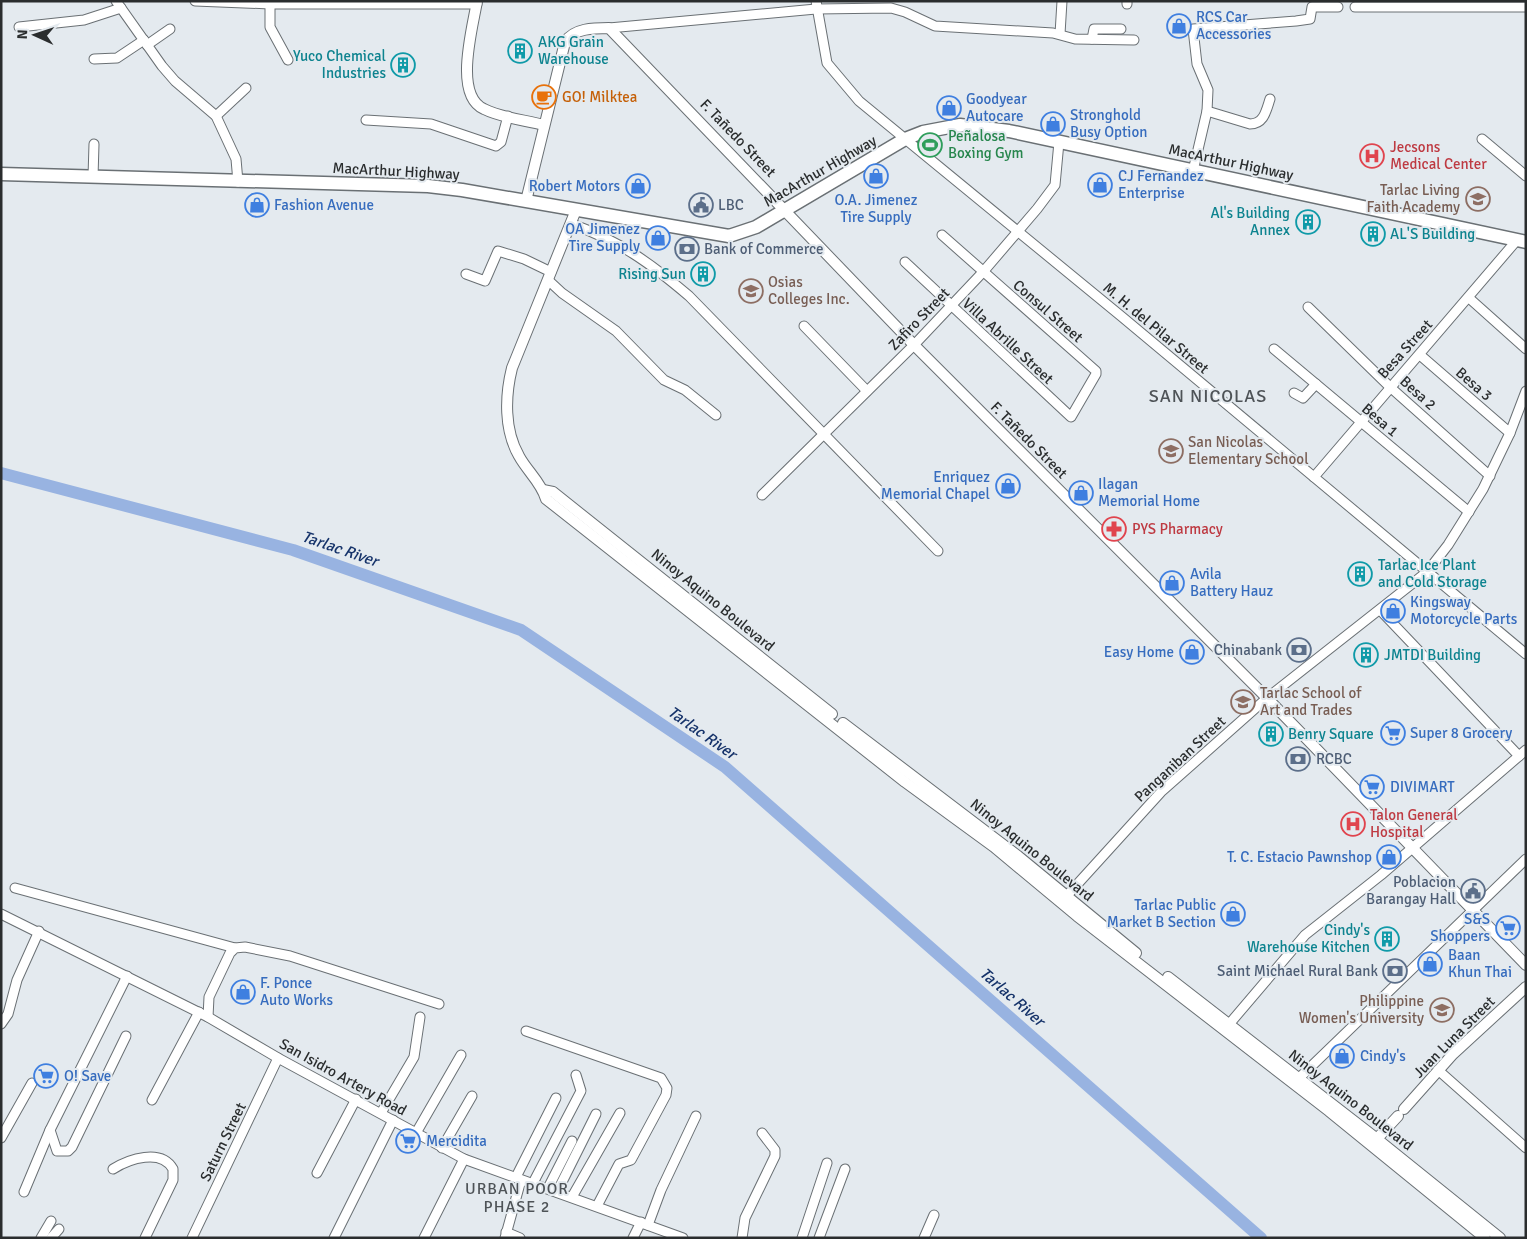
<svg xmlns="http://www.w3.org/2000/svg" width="1527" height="1239" viewBox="0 0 1527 1239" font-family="Signika,sans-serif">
  <rect width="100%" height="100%" fill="#e4eaef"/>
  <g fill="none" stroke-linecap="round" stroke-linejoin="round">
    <!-- river -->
    <path stroke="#98b3e1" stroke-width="12" d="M1,473L293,550L521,630L725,767L1261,1238"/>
    <!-- minor casing -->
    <g stroke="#6a7074" stroke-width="11">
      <g id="minor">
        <path d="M116,1L162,66L175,81L216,116L236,159L238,182"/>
        <path d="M195,1L270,4H477"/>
        <path d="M816,1L827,63L859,101L1121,316L1526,654"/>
        <path d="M270,4V27L288,60"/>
        <path d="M1127,4V1"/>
        <path d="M1355,7H1526"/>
        <path d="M19,27L84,20L121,8"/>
        <path d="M609,28L816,9L891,8L905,12L935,26L1053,33L1075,39L1134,40"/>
        <path d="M1060,34L1062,1"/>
        <path d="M1092,39L1094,29H1121"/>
        <path d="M147,45L170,29"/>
        <path d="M94,59L117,58L144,40"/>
        <path d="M1207,111L1250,124C1264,124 1266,111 1270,99"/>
        <path d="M216,116L246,88"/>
        <path d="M366,120L431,124L496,146L501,142L508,116"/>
        <path d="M1482,139L1526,176"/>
        <path d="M1193,171L1207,111L1208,90L1197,64L1193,29L1296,21L1310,19L1312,7H1338"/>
        <path d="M93,177L94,144"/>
        <path d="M572,224C621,242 649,262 689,296L938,551"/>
        <path d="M905,262L1071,417L1096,374V371L942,235"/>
        <path d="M466,274L485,281L498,251L524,259L551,272"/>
        <path d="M548,280L562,293L616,331L664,380L685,390L716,415"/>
        <path d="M1469,298L1526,349"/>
        <path d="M1308,307L1390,387L1490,476"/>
        <path d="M804,326L867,391"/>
        <path d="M1274,349L1469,512"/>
        <path d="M1420,355L1510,433"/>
        <path d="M1294,393L1303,398L1316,384"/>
        <path d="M1314,477L1517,240"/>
        <path d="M762,495L914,345L983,272L1037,209L1055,185L1059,142"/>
        <path d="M1380,610L1519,756"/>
        <path d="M15,888L235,948"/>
        <path d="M1062,901L1161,792L1267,698L1427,572L1448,545L1483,489L1510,433L1526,391"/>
        <path d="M1,914L208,1017L278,1058L464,1159L683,1238"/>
        <path d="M208,1017L209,997L230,953L235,948L245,947L290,956L439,1004"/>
        <path d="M1,1024L8,1014L17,980L39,931"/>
        <path d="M1225,1029L1305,935L1381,875L1526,750"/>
        <path d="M526,1031L661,1078L667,1088L666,1095L631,1160L619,1164L597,1206"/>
        <path d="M1438,1070L1526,1148"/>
        <path d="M1295,1082L1526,859"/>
        <path d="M152,1100L199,1012"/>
        <path d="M381,1113L414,1057L420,1017"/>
        <path d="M50,1130L57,1151H68L72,1147L126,1036"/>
        <path d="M416,1133L461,1055"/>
        <path d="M1,1138L32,1083"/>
        <path d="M442,1148L472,1096"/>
        <path d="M113,1169C129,1159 161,1148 173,1169V1180L145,1238"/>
        <path d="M317,1173L356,1099"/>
        <path d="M516,1177L556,1098"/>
        <path d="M533,1183L581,1091L576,1075"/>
        <path d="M548,1188L572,1141"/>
        <path d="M24,1192L50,1130L127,976"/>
        <path d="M557,1192L596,1114"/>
        <path d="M572,1197L620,1113"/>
        <path d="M648,1225L661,1190L696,1116"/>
        <path d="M506,1232L520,1238"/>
        <path d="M41,1238L51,1221"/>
        <path d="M51,1238L59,1229"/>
        <path d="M192,1238L278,1058"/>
        <path d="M334,1238L393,1120"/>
        <path d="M424,1238L464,1159"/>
        <path d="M505,1238L521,1180"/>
        <path d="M633,1238L641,1222"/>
        <path d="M742,1238L745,1218L775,1156V1150L762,1133"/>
        <path d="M802,1238L827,1163"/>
        <path d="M819,1238L845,1169"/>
        <path d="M924,1238L934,1215"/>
      </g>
    </g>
    <!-- major casing -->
    <g stroke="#6a7074" stroke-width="12">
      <g id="major">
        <path d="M477,1C473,27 453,95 484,109C502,118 525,120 544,125"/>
        <path d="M526,201L565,42C574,28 594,28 609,28L914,345L1267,698L1526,965"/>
        <path d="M576,210L512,368C505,396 504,430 519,456C527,471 541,482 546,499L905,782L994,847L1077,916L1329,1111L1485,1238"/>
        <path d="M543,490L553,492L832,714"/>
        <path d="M843,723L1018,856L1136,953"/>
        <path d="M1168,977L1377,1139L1500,1238"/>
        <path d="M1404,1109L1453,1054L1526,987"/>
        <path d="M1373,1143L1398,1116"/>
      </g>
    </g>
    <!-- highway casing -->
    <g stroke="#6a7074" stroke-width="15">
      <path id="highway" d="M1,174L428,186L462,190L729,236L756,227L905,139L923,132L960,125L1009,131L1526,242"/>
    </g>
    <!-- minor -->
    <use href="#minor" stroke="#fff" stroke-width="9"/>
    <!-- major -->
    <use href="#major" stroke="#fff" stroke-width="10"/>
    <!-- highway -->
    <use href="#highway" stroke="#fff" stroke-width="12"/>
  </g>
  <!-- icons -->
  <defs>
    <g id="shop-ring" transform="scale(1.25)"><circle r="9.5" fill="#e4eaef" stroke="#3f7fe0" stroke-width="1.5"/><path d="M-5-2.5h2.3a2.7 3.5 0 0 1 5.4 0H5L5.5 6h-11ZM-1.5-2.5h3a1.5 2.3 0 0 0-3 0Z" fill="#3f7fe0"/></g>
    <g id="building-ring" transform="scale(1.25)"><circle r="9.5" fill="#e4eaef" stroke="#0f9aa8" stroke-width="1.5"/><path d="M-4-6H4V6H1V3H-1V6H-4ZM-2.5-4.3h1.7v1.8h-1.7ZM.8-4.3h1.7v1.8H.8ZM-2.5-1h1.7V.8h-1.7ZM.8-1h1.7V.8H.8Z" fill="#0f9aa8"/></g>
    <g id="cafe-ring" transform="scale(1.25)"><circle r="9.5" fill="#e4eaef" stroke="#e8710a" stroke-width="1.5"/><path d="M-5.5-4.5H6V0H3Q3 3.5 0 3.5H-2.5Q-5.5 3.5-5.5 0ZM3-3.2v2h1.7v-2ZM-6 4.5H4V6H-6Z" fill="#e8710a"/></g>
    <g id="stadium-ring" transform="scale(1.25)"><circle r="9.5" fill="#e4eaef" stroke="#2e9e5b" stroke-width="1.5"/><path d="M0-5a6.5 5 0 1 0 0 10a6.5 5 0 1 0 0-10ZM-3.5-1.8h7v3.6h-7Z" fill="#2e9e5b"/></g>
    <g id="hospital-ring" transform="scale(1.25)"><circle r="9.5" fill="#e4eaef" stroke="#e0444e" stroke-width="1.5"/><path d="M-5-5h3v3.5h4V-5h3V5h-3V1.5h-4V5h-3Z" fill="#e0444e"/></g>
    <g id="school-ring" transform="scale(1.25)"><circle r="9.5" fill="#e4eaef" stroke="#8d6e63" stroke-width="1.5"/><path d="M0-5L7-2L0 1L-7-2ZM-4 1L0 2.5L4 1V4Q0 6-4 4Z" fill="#8d6e63"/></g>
    <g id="civic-ring" transform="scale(1.25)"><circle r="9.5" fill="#e4eaef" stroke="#5c6f8a" stroke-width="1.5"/><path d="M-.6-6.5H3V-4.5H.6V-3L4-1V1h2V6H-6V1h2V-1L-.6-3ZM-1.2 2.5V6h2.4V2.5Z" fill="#5c6f8a"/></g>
    <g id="bank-ring" transform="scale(1.25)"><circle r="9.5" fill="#e4eaef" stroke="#5c6f8a" stroke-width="1.5"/><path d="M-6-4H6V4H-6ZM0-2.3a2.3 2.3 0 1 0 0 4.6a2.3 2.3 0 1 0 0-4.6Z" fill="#5c6f8a"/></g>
    <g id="university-ring" transform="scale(1.25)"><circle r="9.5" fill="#e4eaef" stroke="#8d6e63" stroke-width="1.5"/><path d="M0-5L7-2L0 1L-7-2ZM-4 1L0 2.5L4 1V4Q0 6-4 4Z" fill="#8d6e63"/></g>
    <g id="pharmacy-ring" transform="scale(1.25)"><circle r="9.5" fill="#e4eaef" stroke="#e0444e" stroke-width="1.5"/><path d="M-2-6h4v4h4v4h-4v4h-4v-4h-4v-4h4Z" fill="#e0444e"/></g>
    <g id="supermarket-ring" transform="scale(1.25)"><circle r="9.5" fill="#e4eaef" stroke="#3f7fe0" stroke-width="1.5"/><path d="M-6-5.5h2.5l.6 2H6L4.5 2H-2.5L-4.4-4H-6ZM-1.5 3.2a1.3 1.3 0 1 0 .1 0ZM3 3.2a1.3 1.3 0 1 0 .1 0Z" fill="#3f7fe0"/></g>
  </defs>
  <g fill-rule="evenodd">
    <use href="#shop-ring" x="1179" y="26"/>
    <use href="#building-ring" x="520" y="51"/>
    <use href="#building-ring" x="403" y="65"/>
    <use href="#cafe-ring" x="544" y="97"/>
    <use href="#shop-ring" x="949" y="108"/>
    <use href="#shop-ring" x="1053" y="124"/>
    <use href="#stadium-ring" x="930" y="145"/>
    <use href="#hospital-ring" x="1372" y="156"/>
    <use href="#shop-ring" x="876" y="176"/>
    <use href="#shop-ring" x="1100" y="185"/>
    <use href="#shop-ring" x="638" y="186"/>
    <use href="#school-ring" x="1478" y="199"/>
    <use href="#shop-ring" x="257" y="205"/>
    <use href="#civic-ring" x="701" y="205"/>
    <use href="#building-ring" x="1308" y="222"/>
    <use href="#building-ring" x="1373" y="234"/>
    <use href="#shop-ring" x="658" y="238"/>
    <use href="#bank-ring" x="687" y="249"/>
    <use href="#building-ring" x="703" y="274"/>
    <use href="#university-ring" x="751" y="291"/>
    <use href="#school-ring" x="1171" y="451"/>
    <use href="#shop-ring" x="1008" y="486"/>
    <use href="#shop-ring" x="1081" y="493"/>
    <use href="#pharmacy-ring" x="1114" y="529"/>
    <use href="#building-ring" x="1360" y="574"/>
    <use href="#shop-ring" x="1172" y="583"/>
    <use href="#shop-ring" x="1393" y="611"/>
    <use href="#bank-ring" x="1299" y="650"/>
    <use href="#shop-ring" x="1192" y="652"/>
    <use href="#building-ring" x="1366" y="655"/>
    <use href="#school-ring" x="1243" y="702"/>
    <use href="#supermarket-ring" x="1393" y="733"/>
    <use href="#building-ring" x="1271" y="734"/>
    <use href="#bank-ring" x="1298" y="759"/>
    <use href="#supermarket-ring" x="1372" y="787"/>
    <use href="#hospital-ring" x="1353" y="824"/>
    <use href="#shop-ring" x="1389" y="857"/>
    <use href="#civic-ring" x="1473" y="891"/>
    <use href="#shop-ring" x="1233" y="914"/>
    <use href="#supermarket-ring" x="1508" y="928"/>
    <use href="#building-ring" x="1387" y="939"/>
    <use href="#shop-ring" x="1430" y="964"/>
    <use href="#bank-ring" x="1395" y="971"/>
    <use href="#shop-ring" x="243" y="992"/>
    <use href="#school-ring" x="1442" y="1010"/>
    <use href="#shop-ring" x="1342" y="1056"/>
    <use href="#supermarket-ring" x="46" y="1076"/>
    <use href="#supermarket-ring" x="408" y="1141"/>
  </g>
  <g text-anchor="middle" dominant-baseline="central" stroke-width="4" stroke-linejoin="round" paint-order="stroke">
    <!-- shop labels -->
    <g font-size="15" fill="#366cbe" stroke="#e4eaef" text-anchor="start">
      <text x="1196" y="17">RCS Car<tspan x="1196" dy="17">Accessories</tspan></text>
      <text x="966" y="99">Goodyear<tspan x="966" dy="17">Autocare</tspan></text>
      <text x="1070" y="115">Stronghold<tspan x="1070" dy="17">Busy Option</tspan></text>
      <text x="1118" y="176">CJ Fernandez<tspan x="1118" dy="17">Enterprise</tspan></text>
      <text x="620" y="186" text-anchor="end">Robert Motors</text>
      <text x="876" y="200" text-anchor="middle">O.A. Jimenez<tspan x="876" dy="17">Tire Supply</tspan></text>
      <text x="274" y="205">Fashion Avenue</text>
      <text x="640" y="229" text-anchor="end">OA Jimenez<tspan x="640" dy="17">Tire Supply</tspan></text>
      <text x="990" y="477" text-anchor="end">Enriquez<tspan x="990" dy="17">Memorial Chapel</tspan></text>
      <text x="1098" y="484">Ilagan<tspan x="1098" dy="17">Memorial Home</tspan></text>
      <text x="1190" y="574">Avila<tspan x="1190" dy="17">Battery Hauz</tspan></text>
      <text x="1410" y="602">Kingsway<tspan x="1410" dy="17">Motorcycle Parts</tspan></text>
      <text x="1174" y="652" text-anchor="end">Easy Home</text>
      <text x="1410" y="733">Super 8 Grocery</text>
      <text x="1390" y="787">DIVIMART</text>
      <text x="1372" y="857" text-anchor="end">T. C. Estacio Pawnshop</text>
      <text x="1216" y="905" text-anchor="end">Tarlac Public<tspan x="1216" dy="17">Market B Section</tspan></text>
      <text x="1490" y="919" text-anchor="end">S&amp;S<tspan x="1490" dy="17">Shoppers</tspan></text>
      <text x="1448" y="955">Baan<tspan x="1448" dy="17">Khun Thai</tspan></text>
      <text x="260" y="983">F. Ponce<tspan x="260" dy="17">Auto Works</tspan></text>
      <text x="1360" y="1056">Cindy's</text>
      <text x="64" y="1076">O! Save</text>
      <text x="426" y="1141">Mercidita</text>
    </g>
    <!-- culture labels -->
    <g font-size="15" fill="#0d838f" stroke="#e4eaef" text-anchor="start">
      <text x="538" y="42">AKG Grain<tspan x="538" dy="17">Warehouse</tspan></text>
      <text x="386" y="56" text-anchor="end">Yuco Chemical<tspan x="386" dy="17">Industries</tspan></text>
      <text x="1290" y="213" text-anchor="end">Al's Building<tspan x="1290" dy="17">Annex</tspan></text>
      <text x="1390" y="234">AL'S Building</text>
      <text x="686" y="274" text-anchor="end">Rising Sun</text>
      <text x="1378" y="565">Tarlac Ice Plant<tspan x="1378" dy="17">and Cold Storage</tspan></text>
      <text x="1384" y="655">JMTDI Building</text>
      <text x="1288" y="734">Benry Square</text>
      <text x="1370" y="930" text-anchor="end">Cindy's<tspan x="1370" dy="17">Warehouse Kitchen</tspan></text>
    </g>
    <!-- food labels -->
    <g font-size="15" fill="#c56008" stroke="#e4eaef" text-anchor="start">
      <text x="562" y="97">GO! Milktea</text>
    </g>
    <!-- leisure labels -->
    <g font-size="15" fill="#27864d" stroke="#e4eaef" text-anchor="start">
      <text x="948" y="136">Peñalosa<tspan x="948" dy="17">Boxing Gym</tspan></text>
    </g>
    <!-- street labels -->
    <g font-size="15" fill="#2a2d2e" stroke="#e4eaef">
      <text transform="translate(738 138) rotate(46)">F. Tañedo Street</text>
      <text transform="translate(1231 162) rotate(12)">MacArthur Highway</text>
      <text transform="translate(396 171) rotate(3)">MacArthur Highway</text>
      <text transform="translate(820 171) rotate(-30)">MacArthur Highway</text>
      <text transform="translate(1048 311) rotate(41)">Consul Street</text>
      <text transform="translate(919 319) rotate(-46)">Zafiro Street</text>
      <text transform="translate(1156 328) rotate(40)">M. H. del Pilar Street</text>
      <text transform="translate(1008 341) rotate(43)">Villa Abrille Street</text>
      <text transform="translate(1405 349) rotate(-48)">Besa Street</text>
      <text transform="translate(1474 384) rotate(41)">Besa 3</text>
      <text transform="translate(1418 393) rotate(42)">Besa 2</text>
      <text transform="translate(1380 420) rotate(40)">Besa 1</text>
      <text transform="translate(1029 440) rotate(45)">F. Tañedo Street</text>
      <text transform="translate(713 600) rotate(39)">Ninoy Aquino Boulevard</text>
      <text transform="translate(1180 759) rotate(-43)">Panganiban Street</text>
      <text transform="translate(1032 850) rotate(39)">Ninoy Aquino Boulevard</text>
      <text transform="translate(1454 1037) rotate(-45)">Juan Luna Street</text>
      <text transform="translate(343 1077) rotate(29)">San Isidro Artery Road</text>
      <text transform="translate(1351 1100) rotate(38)">Ninoy Aquino Boulevard</text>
      <text transform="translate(223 1142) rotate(-64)">Saturn Street</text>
    </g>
    <!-- health labels -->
    <g font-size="15" fill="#be3a42" stroke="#e4eaef" text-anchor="start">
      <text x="1390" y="147">Jecsons<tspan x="1390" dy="17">Medical Center</tspan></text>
      <text x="1132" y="529">PYS Pharmacy</text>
      <text x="1370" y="815">Talon General<tspan x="1370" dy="17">Hospital</tspan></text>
    </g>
    <!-- education labels -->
    <g font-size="15" fill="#785e54" stroke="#e4eaef" text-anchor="start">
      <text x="1460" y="190" text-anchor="end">Tarlac Living<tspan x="1460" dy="17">Faith Academy</tspan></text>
      <text x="768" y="282">Osias<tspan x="768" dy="17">Colleges Inc.</tspan></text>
      <text x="1188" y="442">San Nicolas<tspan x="1188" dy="17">Elementary School</tspan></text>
      <text x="1260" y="693">Tarlac School of<tspan x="1260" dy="17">Art and Trades</tspan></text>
      <text x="1424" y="1001" text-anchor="end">Philippine<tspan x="1424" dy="17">Women's University</tspan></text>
    </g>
    <!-- service labels -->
    <g font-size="15" fill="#4e5e75" stroke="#e4eaef" text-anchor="start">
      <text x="718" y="205">LBC</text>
      <text x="704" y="249">Bank of Commerce</text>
      <text x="1282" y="650" text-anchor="end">Chinabank</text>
      <text x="1316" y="759">RCBC</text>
      <text x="1456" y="882" text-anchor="end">Poblacion<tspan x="1456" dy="17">Barangay Hall</tspan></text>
      <text x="1378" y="971" text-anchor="end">Saint Michael Rural Bank</text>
    </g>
    <!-- water labels -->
    <g font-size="16" font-style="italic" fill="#16336a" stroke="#e4eaef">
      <text transform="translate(340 549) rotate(19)">Tarlac River</text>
      <text transform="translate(702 733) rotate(35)">Tarlac River</text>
      <text transform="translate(1012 997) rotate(41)">Tarlac River</text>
    </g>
    <!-- neighbourhood labels -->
    <g font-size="16" letter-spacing="1" fill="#4e5357" stroke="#e4eaef">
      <text x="517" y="1189">URBAN POOR<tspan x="517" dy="18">PHASE 2</tspan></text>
    </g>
    <!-- quarter labels -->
    <g font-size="18" letter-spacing="1" fill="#4e5357" stroke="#e4eaef">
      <text x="1208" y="396">SAN NICOLAS</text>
    </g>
  </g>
  <!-- border -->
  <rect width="1527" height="1239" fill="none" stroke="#2a2d2e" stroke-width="5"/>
  <!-- north arrow -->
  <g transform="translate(35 35) rotate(273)" stroke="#e4eaef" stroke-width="4" paint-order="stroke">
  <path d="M0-4L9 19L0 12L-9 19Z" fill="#2a2d2e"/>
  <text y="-8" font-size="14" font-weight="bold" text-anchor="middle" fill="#2a2d2e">N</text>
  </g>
</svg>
